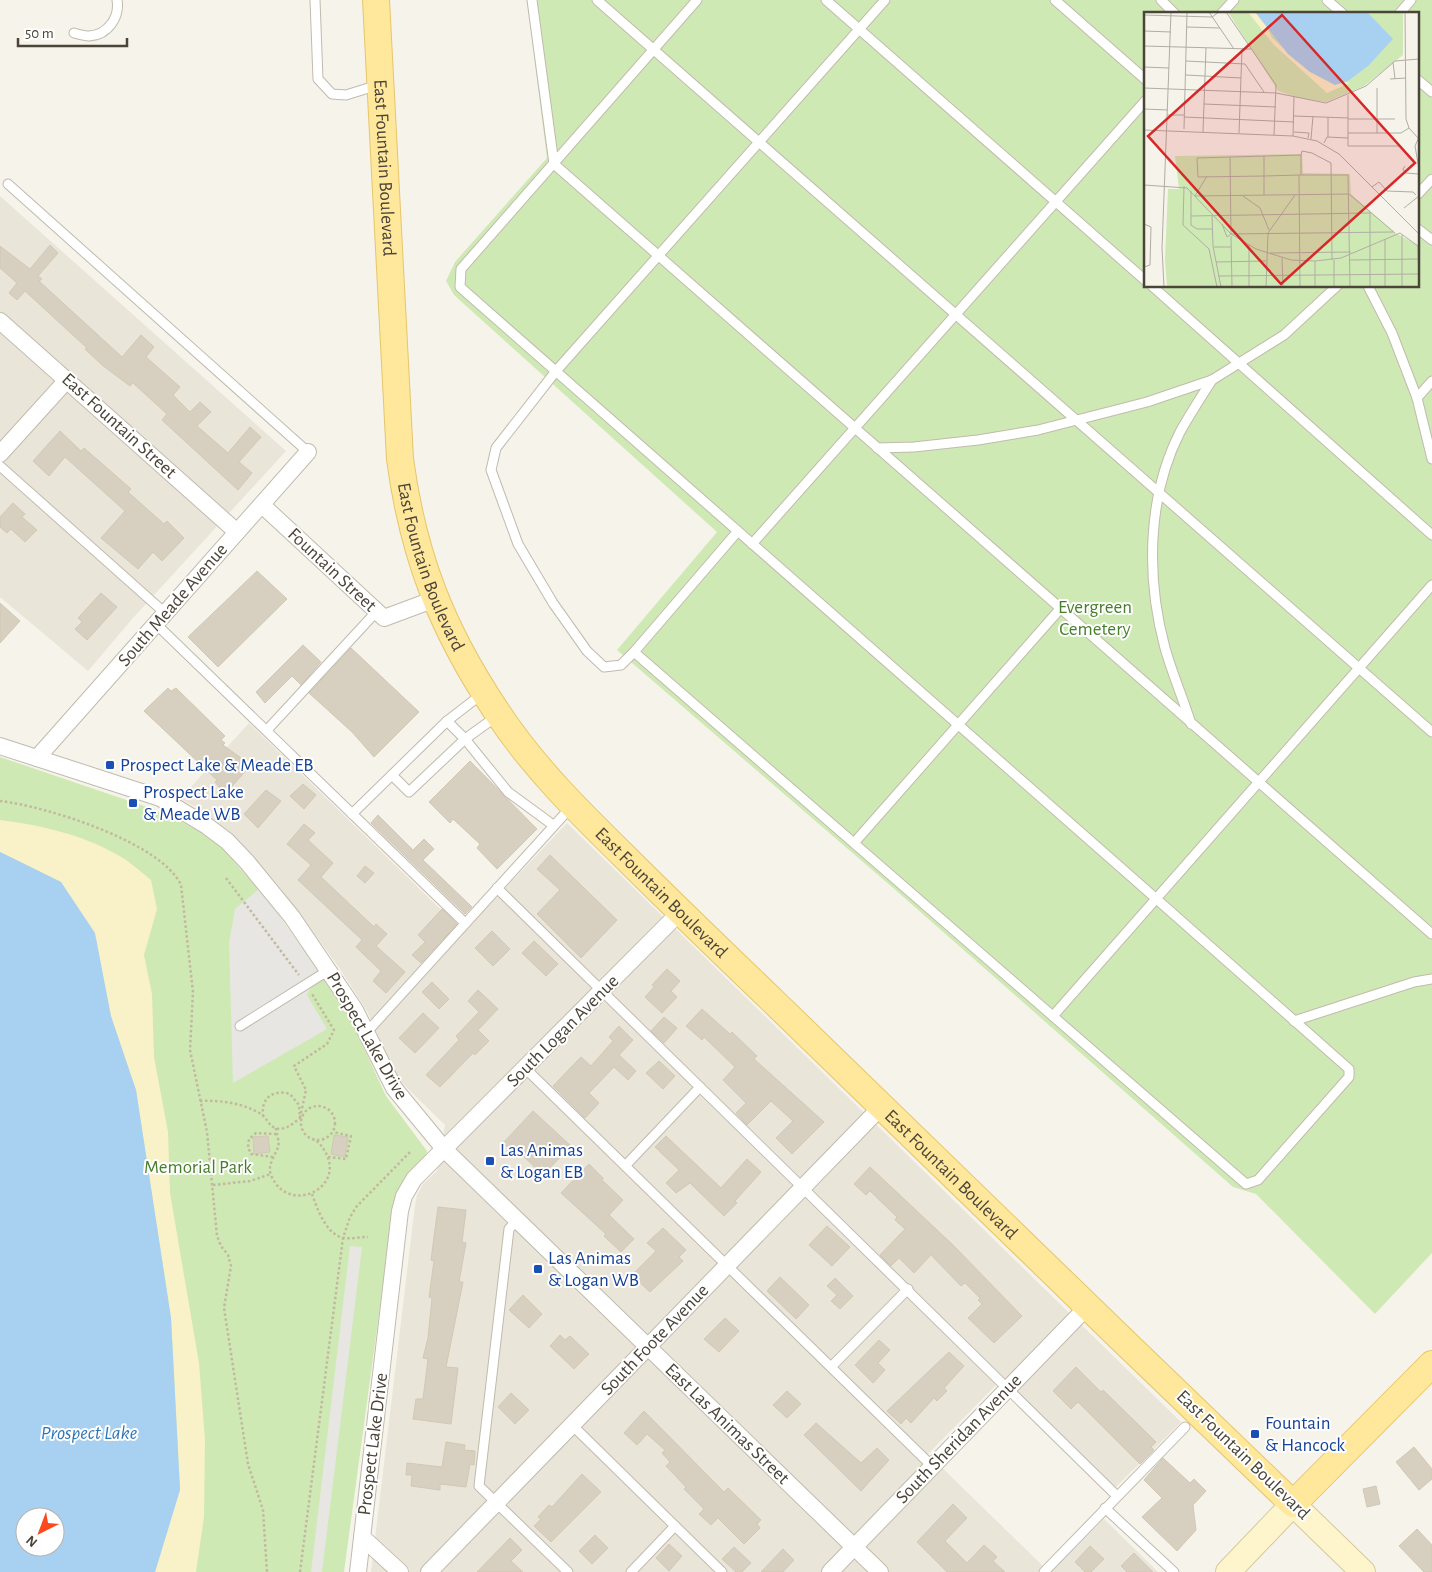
<svg xmlns="http://www.w3.org/2000/svg" width="1432" height="1572" viewBox="0 0 1432 1572" font-family="'Alegreya Sans',sans-serif">
  <rect width="100%" height="100%" fill="#f6f3eb"/>
  <!-- residential -->
  <g fill="#eae5d9">
    <path d="M0,196L286,451L133,618L88,671L0,597Z"/>
    <path d="M249,723L464,932L567,823L1181,1422L1110,1493L998,1383L928,1454L1049,1572H371L415,1205L417,1195L423,1184L437,1171L445,1125L401,1082L391,1067L367,1011L338,966L279,886L247,849L224,828L200,809L180,799Z"/>
    <path d="M1104,1519L1158,1572H1051Z"/>
  </g>
  <!-- green -->
  <g fill="#cfe9b4" fill-rule="evenodd">
    <path d="M527,0H1432V1253L1375,1314L1256,1194L1233,1187L892,887L617,650L717,532L454,295L446,281L455,262L547,158ZM1146,14H1418V286H1146Z"/>
    <path d="M0,757L150,808L180,821L202,833L220,846L263,894L305,952L350,1018L386,1096L427,1151L426,1158L407,1180L394,1203L344,1572H0ZM25,1517H55V1547H25Z"/>
  </g>
  <!-- sand -->
  <path fill="#f9f1c8" d="M0,820C39,825 81,834 116,854C128,860 140,871 151,880L157,909L144,955L152,994L154,1057L168,1132L170,1193L199,1363L205,1440L204,1517L196,1572H155L180,1489L171,1318L136,1090L61,882L0,852Z"/>
  <!-- parking -->
  <g fill="#e7e6e2">
    <path d="M259,889L319,971L307,995L327,1029L233,1083L229,943L235,909Z"/>
    <path d="M350,1246L362,1247L322,1572H311Z"/>
  </g>
  <!-- water -->
  <path fill="#a8d0f1" fill-rule="evenodd" d="M0,852L61,882L95,933L111,1016L136,1090L171,1318L180,1490L155,1572H0ZM25,1517H55V1547H25Z"/>
  <!-- building -->
  <g fill="#d7d0c0" stroke="#d2c8b3">
    <path d="M50,245L58,253L38,276L42,279L39,281L122,357L141,335L154,347L146,357L180,387L173,395L190,412L200,402L211,412L197,426L228,453L250,427L261,437L239,462L252,473L238,490L162,420L167,414L133,383L130,386L102,365L85,349L87,348L25,291L17,300L9,293L17,283L0,268V246L30,269Z"/>
    <path d="M60,431L81,451L84,448L131,489L128,492L164,524L167,521L184,538L162,561L153,552L138,569L101,538L125,511L65,457L49,476L33,461Z"/>
    <path d="M13,503L25,514L22,517L37,530L25,542L11,529L7,533L0,527V517Z"/>
    <path d="M257,571L287,599L218,667L188,637Z"/>
    <path d="M101,593L117,607L87,640L75,629L82,622L78,618Z"/>
    <path d="M0,603L20,621L0,643Z"/>
    <path d="M303,645L321,662L301,685L292,676L265,703L256,692Z"/>
    <path d="M351,648L419,712L374,757L352,732L309,693Z"/>
    <path d="M168,688L171,691L176,688L225,736L221,740L225,743L223,745L251,765L225,794L215,782L217,780L144,711Z"/>
    <path d="M470,761L537,829L497,869L477,848L480,844L453,819L450,823L429,802Z"/>
    <path d="M303,784L316,795L304,809L290,796Z"/>
    <path d="M266,790L281,801L258,828L244,814Z"/>
    <path d="M378,815L413,850L424,839L434,849L423,860L472,907L465,914L371,823Z"/>
    <path d="M304,824L315,833L308,840L333,863L321,877L374,927L376,924L387,934L376,946L405,972L386,993L373,981L381,971L356,947L362,940L298,880L311,865L287,844Z"/>
    <path d="M550,855L617,920L581,958L537,914L560,890L537,869Z"/>
    <path d="M365,866L374,873L365,883L357,876Z"/>
    <path d="M442,909L457,924L421,963L412,955L425,942L418,935Z"/>
    <path d="M492,931L510,949L493,966L475,948Z"/>
    <path d="M534,941L558,964L546,976L522,953Z"/>
    <path d="M667,969L680,981L671,991L677,997L662,1013L645,997L654,987L652,985Z"/>
    <path d="M432,982L449,999L439,1009L422,992Z"/>
    <path d="M478,990L498,1009L478,1030L489,1041L475,1055L473,1053L440,1087L426,1075L459,1040L456,1036L479,1012L468,1001Z"/>
    <path d="M702,1009L730,1034L732,1032L757,1056L754,1059L824,1122L792,1154L776,1138L793,1121L771,1101L747,1125L736,1113L746,1103L723,1080L735,1067L704,1037L702,1040L686,1026Z"/>
    <path d="M423,1013L439,1028L415,1053L399,1038Z"/>
    <path d="M664,1017L677,1028L664,1043L651,1031Z"/>
    <path d="M619,1026L633,1040L619,1055L636,1071L628,1080L614,1067L589,1093L599,1103L585,1118L553,1086L581,1057L591,1066L613,1041L609,1037Z"/>
    <path d="M659,1061L675,1076L663,1089L646,1073Z"/>
    <path d="M533,1111L571,1146L543,1175L520,1153L517,1156L503,1143Z"/>
    <path d="M334,1135L348,1137L345,1157L331,1154Z"/>
    <path d="M268,1136L270,1152L254,1154L253,1137Z"/>
    <path d="M666,1136L721,1188L747,1159L761,1172L735,1201L737,1203L724,1216L690,1183L676,1193L666,1183L679,1170L655,1147Z"/>
    <path d="M589,1164L603,1178L602,1180L623,1200L609,1215L634,1239L621,1252L604,1236L606,1234L561,1193Z"/>
    <path d="M870,1167L953,1245L1022,1316L994,1343L968,1318L982,1304L978,1300L980,1298L965,1283L961,1286L931,1255L914,1273L899,1258L891,1266L880,1255L905,1229L895,1220L897,1217L870,1191L866,1195L854,1184Z"/>
    <path d="M438,1207L466,1210L462,1242L466,1243L459,1282H463L446,1367L458,1368L451,1424L413,1419L416,1399H423L428,1359L423,1358L428,1338L432,1298L429,1297L434,1261L431,1260Z"/>
    <path d="M827,1226L850,1247L832,1266L809,1245Z"/>
    <path d="M663,1228L686,1250L679,1257L683,1261L650,1292L632,1275L656,1251L647,1243Z"/>
    <path d="M780,1277L809,1305L796,1319L767,1291Z"/>
    <path d="M835,1278L853,1296L840,1309L831,1301L837,1295L827,1286Z"/>
    <path d="M523,1295L542,1314L529,1328L509,1310Z"/>
    <path d="M725,1318L739,1331L719,1352L704,1339Z"/>
    <path d="M560,1335L565,1340L570,1336L589,1354L574,1369L550,1346Z"/>
    <path d="M879,1340L890,1350L878,1363L885,1370L873,1383L855,1365Z"/>
    <path d="M949,1352L964,1366L944,1388L947,1391L937,1401L934,1398L911,1423L906,1418L901,1424L887,1411Z"/>
    <path d="M1076,1367L1101,1392L1103,1390L1156,1442L1151,1447L1154,1450L1140,1464L1078,1402L1071,1409L1053,1391Z"/>
    <path d="M787,1391L801,1404L787,1418L773,1405Z"/>
    <path d="M511,1393L529,1410L515,1424L498,1407Z"/>
    <path d="M644,1411L724,1492L728,1488L761,1520L757,1524L760,1528L744,1544L718,1518L711,1525L699,1514L704,1509L684,1489L686,1487L666,1466L670,1462L662,1453L665,1450L647,1434L637,1445L624,1433Z"/>
    <path d="M816,1423L861,1463L877,1448L889,1460L861,1491L804,1435Z"/>
    <path d="M446,1442L465,1445L464,1450L475,1451L474,1465L470,1464L466,1487L440,1484V1490L411,1486L412,1475H406L407,1463L442,1467Z"/>
    <path d="M1414,1447L1432,1469V1479L1419,1490L1396,1462Z"/>
    <path d="M1163,1458L1190,1483L1194,1479L1206,1491L1193,1505L1196,1530L1177,1551L1142,1517L1162,1498L1144,1480Z"/>
    <path d="M582,1474L601,1492L551,1542L534,1526L541,1519L538,1517L549,1505L552,1507Z"/>
    <path d="M1376,1486L1380,1504L1367,1507L1363,1489Z"/>
    <path d="M953,1504L967,1518L945,1541L967,1563L984,1545L997,1557L993,1561L1005,1572H947L917,1542Z"/>
    <path d="M1417,1529L1432,1545V1572H1424L1399,1546Z"/>
    <path d="M595,1535L608,1548L592,1564L579,1551Z"/>
    <path d="M510,1538L522,1550L511,1561L523,1572H477Z"/>
    <path d="M669,1544L682,1556L669,1571L656,1558Z"/>
    <path d="M1090,1546L1104,1559L1091,1572H1085L1075,1562Z"/>
    <path d="M734,1547L751,1563L742,1572H736L722,1559Z"/>
    <path d="M783,1549L794,1560L783,1572H761Z"/>
    <path d="M1134,1553L1153,1572H1127L1121,1566Z"/>
  </g>
  <g fill="none" stroke-linecap="round" stroke-linejoin="round">
    <!-- service casing -->
    <g stroke="#c1bbad" stroke-width="11">
      <g id="service">
        <path d="M315,0L318,79L332,94L346,95L378,85"/>
        <path d="M532,0L554,164L1432,934"/>
        <path d="M597,0L1432,732"/>
        <path d="M697,0L461,269L460,287C758,546 1053,808 1349,1069V1077L1258,1180L1246,1184L634,652L738,531"/>
        <path d="M826,0L1146,281"/>
        <path d="M1055,0L1146,80"/>
        <path d="M1161,0L1175,14"/>
        <path d="M1327,0L1343,14"/>
        <path d="M1221,14L1234,0"/>
        <path d="M1399,14L1411,0"/>
        <path d="M74,33C78,34 84,36 89,36C108,35 120,17 117,0"/>
        <path d="M1418,80L1432,92"/>
        <path d="M8,184L308,452"/>
        <path d="M1418,194L1432,179"/>
        <path d="M1418,229L1432,240"/>
        <path d="M1152,286L1432,535"/>
        <path d="M1368,286L1392,333L1417,398L1432,459"/>
        <path d="M1417,398L1432,381"/>
        <path d="M877,448L914,447L978,440L1038,430L1147,402L1212,380L1284,335L1337,286"/>
        <path d="M0,466L165,613"/>
        <path d="M752,544L1146,100"/>
        <path d="M156,624L465,923"/>
        <path d="M634,652L621,665L604,667L587,651L553,603L518,544L491,470L496,448L556,371L885,0"/>
        <path d="M497,716L465,739L508,792L553,825"/>
        <path d="M1191,724C1183,698 1172,673 1165,648C1146,578 1147,497 1180,432C1190,414 1201,397 1212,380"/>
        <path d="M267,730L377,611"/>
        <path d="M392,775L409,792L465,739L447,721"/>
        <path d="M352,814L447,721L482,694"/>
        <path d="M854,843L1060,609"/>
        <path d="M497,888L1117,1496"/>
        <path d="M1053,1016L1432,585"/>
        <path d="M1294,1021L1414,982L1432,979"/>
        <path d="M240,1026L329,970"/>
        <path d="M366,1033L571,807"/>
        <path d="M526,1069L932,1466"/>
        <path d="M625,1166L700,1087"/>
        <path d="M517,1220L509,1229L479,1486L568,1572"/>
        <path d="M832,1366L908,1289"/>
        <path d="M572,1425L722,1572"/>
        <path d="M1105,1508L1174,1572"/>
        <path d="M631,1572L675,1526"/>
        <path d="M1044,1572L1185,1427"/>
      </g>
    </g>
    <!-- minor casing -->
    <g stroke="#c1bbad" stroke-width="18">
      <g id="minor">
        <path d="M0,321L237,532"/>
        <path d="M0,454L67,380"/>
        <path d="M262,505L384,618L435,599"/>
        <path d="M0,746L160,798L207,826L227,841L247,862L292,917L355,1010L394,1088L445,1150L880,1572"/>
        <path d="M37,758L308,452"/>
        <path d="M362,1537L400,1572"/>
        <path d="M358,1572L400,1211L404,1196L414,1179L680,912"/>
        <path d="M429,1572L881,1107"/>
        <path d="M830,1572L1088,1306"/>
      </g>
    </g>
    <!-- secondary casing -->
    <g stroke="#d5c89b" stroke-width="26">
      <path id="secondary" d="M1228,1572L1293,1504L1363,1572"/>
    </g>
    <!-- primary casing -->
    <g stroke="#e5c66a" stroke-width="28">
      <g id="primary">
        <path id="s1" d="M376,0L400,459C413,556 442,630 497,712C533,767 580,813 627,859C675,907 724,954 773,1001C946,1170 1119,1337 1293,1504L1432,1364"/>
      </g>
    </g>
    <!-- path -->
    <g stroke="#c3b89f" stroke-width="2.5" stroke-dasharray="2.5 2.5" stroke-linecap="butt">
      <path d="M0,801C45,806 161,842 181,885L193,992L190,1050L207,1132L217,1236L221,1246L228,1255L231,1266L224,1308L248,1464L263,1510L267,1572"/>
      <path d="M226,878L299,975"/>
      <path d="M200,1101C221,1100 243,1103 261,1114C267,1118 268,1125 275,1128C285,1131 293,1124 300,1118L299,1105L290,1094C273,1089 261,1098 263,1115"/>
      <circle cx="318" cy="1123" r="17"/>
      <path d="M300,1118L306,1090L294,1066L327,1044L334,1030L312,994"/>
      <path d="M276,1128C276,1133 280,1142 278,1147C275,1156 267,1165 271,1175C289,1220 359,1183 316,1140"/>
      <path d="M273,1157L251,1154L248,1147L249,1139L256,1133L276,1134"/>
      <path d="M328,1157L346,1159L351,1136L333,1132"/>
      <path d="M213,1185L250,1181L271,1174"/>
      <path d="M312,1194C317,1208 326,1235 344,1238C351,1239 360,1237 368,1237"/>
      <path d="M300,1572L343,1238L350,1217L357,1206L411,1151"/>
    </g>
    <!-- service -->
    <use href="#service" stroke="#fff" stroke-width="9"/>
    <!-- minor -->
    <use href="#minor" stroke="#fff" stroke-width="16"/>
    <!-- secondary -->
    <use href="#secondary" stroke="#fff5cc" stroke-width="24"/>
    <!-- primary -->
    <use href="#primary" stroke="#ffe79b" stroke-width="26"/>
  </g>
  <!-- markers -->
  <g fill="#1a4fb4" stroke="#fff" stroke-width="2">
    <rect x="105" y="760" width="10" height="10" rx="2.5"/>
    <rect x="128" y="798" width="10" height="10" rx="2.5"/>
    <rect x="485" y="1156" width="10" height="10" rx="2.5"/>
    <rect x="533" y="1264" width="10" height="10" rx="2.5"/>
    <rect x="1250" y="1429" width="10" height="10" rx="2.5"/>
  </g>
  <g text-anchor="middle" dominant-baseline="central" stroke-width="4" stroke-linejoin="round" paint-order="stroke">
    <!-- street labels -->
    <g font-size="19" fill="#4a4439" stroke="#fff">
      <text stroke="none"><textPath href="#s1" startOffset="168">East Fountain Boulevard</textPath></text>
      <text transform="translate(119 426) rotate(42)">East Fountain Street</text>
      <text stroke="none"><textPath href="#s1" startOffset="572">East Fountain Boulevard</textPath></text>
      <text transform="translate(332 570) rotate(43)">Fountain Street</text>
      <text transform="translate(173 605) rotate(-49)">South Meade Avenue</text>
      <text stroke="none"><textPath href="#s1" startOffset="978">East Fountain Boulevard</textPath></text>
      <text transform="translate(563 1031) rotate(-45)">South Logan Avenue</text>
      <text transform="translate(367 1036) rotate(60)">Prospect Lake Drive</text>
      <text stroke="none"><textPath href="#s1" startOffset="1382">East Fountain Boulevard</textPath></text>
      <text transform="translate(655 1340) rotate(-46)">South Foote Avenue</text>
      <text transform="translate(727 1424) rotate(44)">East Las Animas Street</text>
      <text transform="translate(959 1439) rotate(-46)">South Sheridan Avenue</text>
      <text transform="translate(373 1444) rotate(-83)">Prospect Lake Drive</text>
      <text transform="translate(1243 1455) rotate(44)">East Fountain Boulevard</text>
    </g>
    <!-- park labels -->
    <g font-size="19" fill="#467e2a" stroke="#fff">
      <text x="1095" y="607">Evergreen<tspan x="1095" dy="22">Cemetery</tspan></text>
      <text x="198" y="1167">Memorial Park</text>
    </g>
    <!-- transit labels -->
    <g font-size="19" fill="#164399" stroke="#fff" text-anchor="start">
      <text x="120" y="765">Prospect Lake &amp; Meade EB</text>
      <text x="143" y="792">Prospect Lake<tspan x="143" dy="22">&amp; Meade WB</tspan></text>
      <text x="500" y="1150">Las Animas<tspan x="500" dy="22">&amp; Logan EB</tspan></text>
      <text x="548" y="1258">Las Animas<tspan x="548" dy="22">&amp; Logan WB</tspan></text>
      <text x="1265" y="1423">Fountain<tspan x="1265" dy="22">&amp; Hancock</tspan></text>
    </g>
    <!-- water labels -->
    <g font-size="20" font-style="italic" fill="#2f78b8" stroke="#fff">
      <text x="89" y="1433">Prospect Lake</text>
    </g>
  </g>
  <!-- overview -->
  <g transform="translate(1144 12)">
    <rect width="275" height="275" fill="#f6f3eb"/>
    <path d="M84,0H259V43L220,74L182,90L152,85L134,79ZM158,142L159,161L206,162L207,182L250,220L275,234V275H23L21,248L24,177H35L31,144Z" fill="#cfe9b4"/>
    <path d="M104,0H111L122,12L128,26L166,60L206,71L183,81L130,33Z" fill="#f9f1c8"/>
    <path d="M111,0H223L249,27L224,54L204,69L191,73L166,60L144,42Z" fill="#a8d0f1"/>
    <path fill="none" stroke="#b1ada4" stroke-width="1" d="M65,0L90,37M82,0L132,73L130,123M261,0L262,107L265,116L275,127M0,3L68,5L75,0M43,15L76,16M0,19L27,20M0,34L107,37M42,49L101,52L120,80M249,50L251,67M0,55L25,56M42,63L97,66M246,67L262,66M0,76L132,81L182,91L222,74L251,49L275,47M204,83V134H255M60,92L132,95M0,97L24,98M23,103H40M150,104L204,106M40,105L150,110M204,107H251M40,117L43,0M0,118L149,124L173,129L195,142L275,222M59,120L62,36M150,120L165,121L164,126M95,121L98,37M204,121H257L265,116M233,121V76M149,124L150,85M184,125V105M275,125L271,134L275,157M167,127L169,104M180,131L183,125L204,126M157,143L158,139L168,141L187,151L188,248M120,144V183M86,145L87,222M261,154L259,157L261,161L275,162M155,163L156,275M157,163V143L53,146L54,165L120,164L157,163H204L206,275M0,173L43,176L87,222L112,237L147,248L171,249L197,246L256,221L274,234L275,275M40,174L39,213L65,237L73,275M228,175L235,170L243,179L269,180L272,183M47,179V213L53,217H68M51,184L205,182L251,221M51,184L63,164M99,184L116,196L125,218M260,196L275,184M68,203L69,234L77,275M47,204L226,201M0,212L7,215L6,253L0,255M78,212L83,225L87,222L249,220M258,223V275M87,224L88,275M241,227V275M105,233V275M70,235H87M126,241L207,240M138,246L139,275M190,248V275M206,248L274,247M171,249V275M72,250L122,249M74,264L275,262M20,275L18,236L27,0M122,275L124,221L151,183M226,275V200"/>
    <path fill="#d62828" fill-opacity="0.15" stroke="#d62828" stroke-width="2.5" d="M138,3L271,151L137,272L4,124Z"/>
    <rect width="275" height="275" fill="none" stroke="#4a4439" stroke-width="2.5"/>
  </g>
  <!-- north arrow -->
  <g transform="translate(40 1532) rotate(222)"><circle r="24" fill="#ffffff" stroke="#b7b4b0"/>
  <path d="M0-4L9 19L0 12L-9 19Z" fill="#fb4a1d"/>
  <text y="-8" font-size="14" font-weight="bold" text-anchor="middle" fill="#4a4439">N</text>
  </g>
  <!-- scale -->
  <path d="M18 38v8h109v-8" fill="none" stroke="#4a4439" stroke-width="2.5"/>
  <text x="25" y="38" font-size="15" fill="#4a4439" stroke="#ffffff" stroke-width="4" paint-order="stroke">50 m</text>
</svg>
